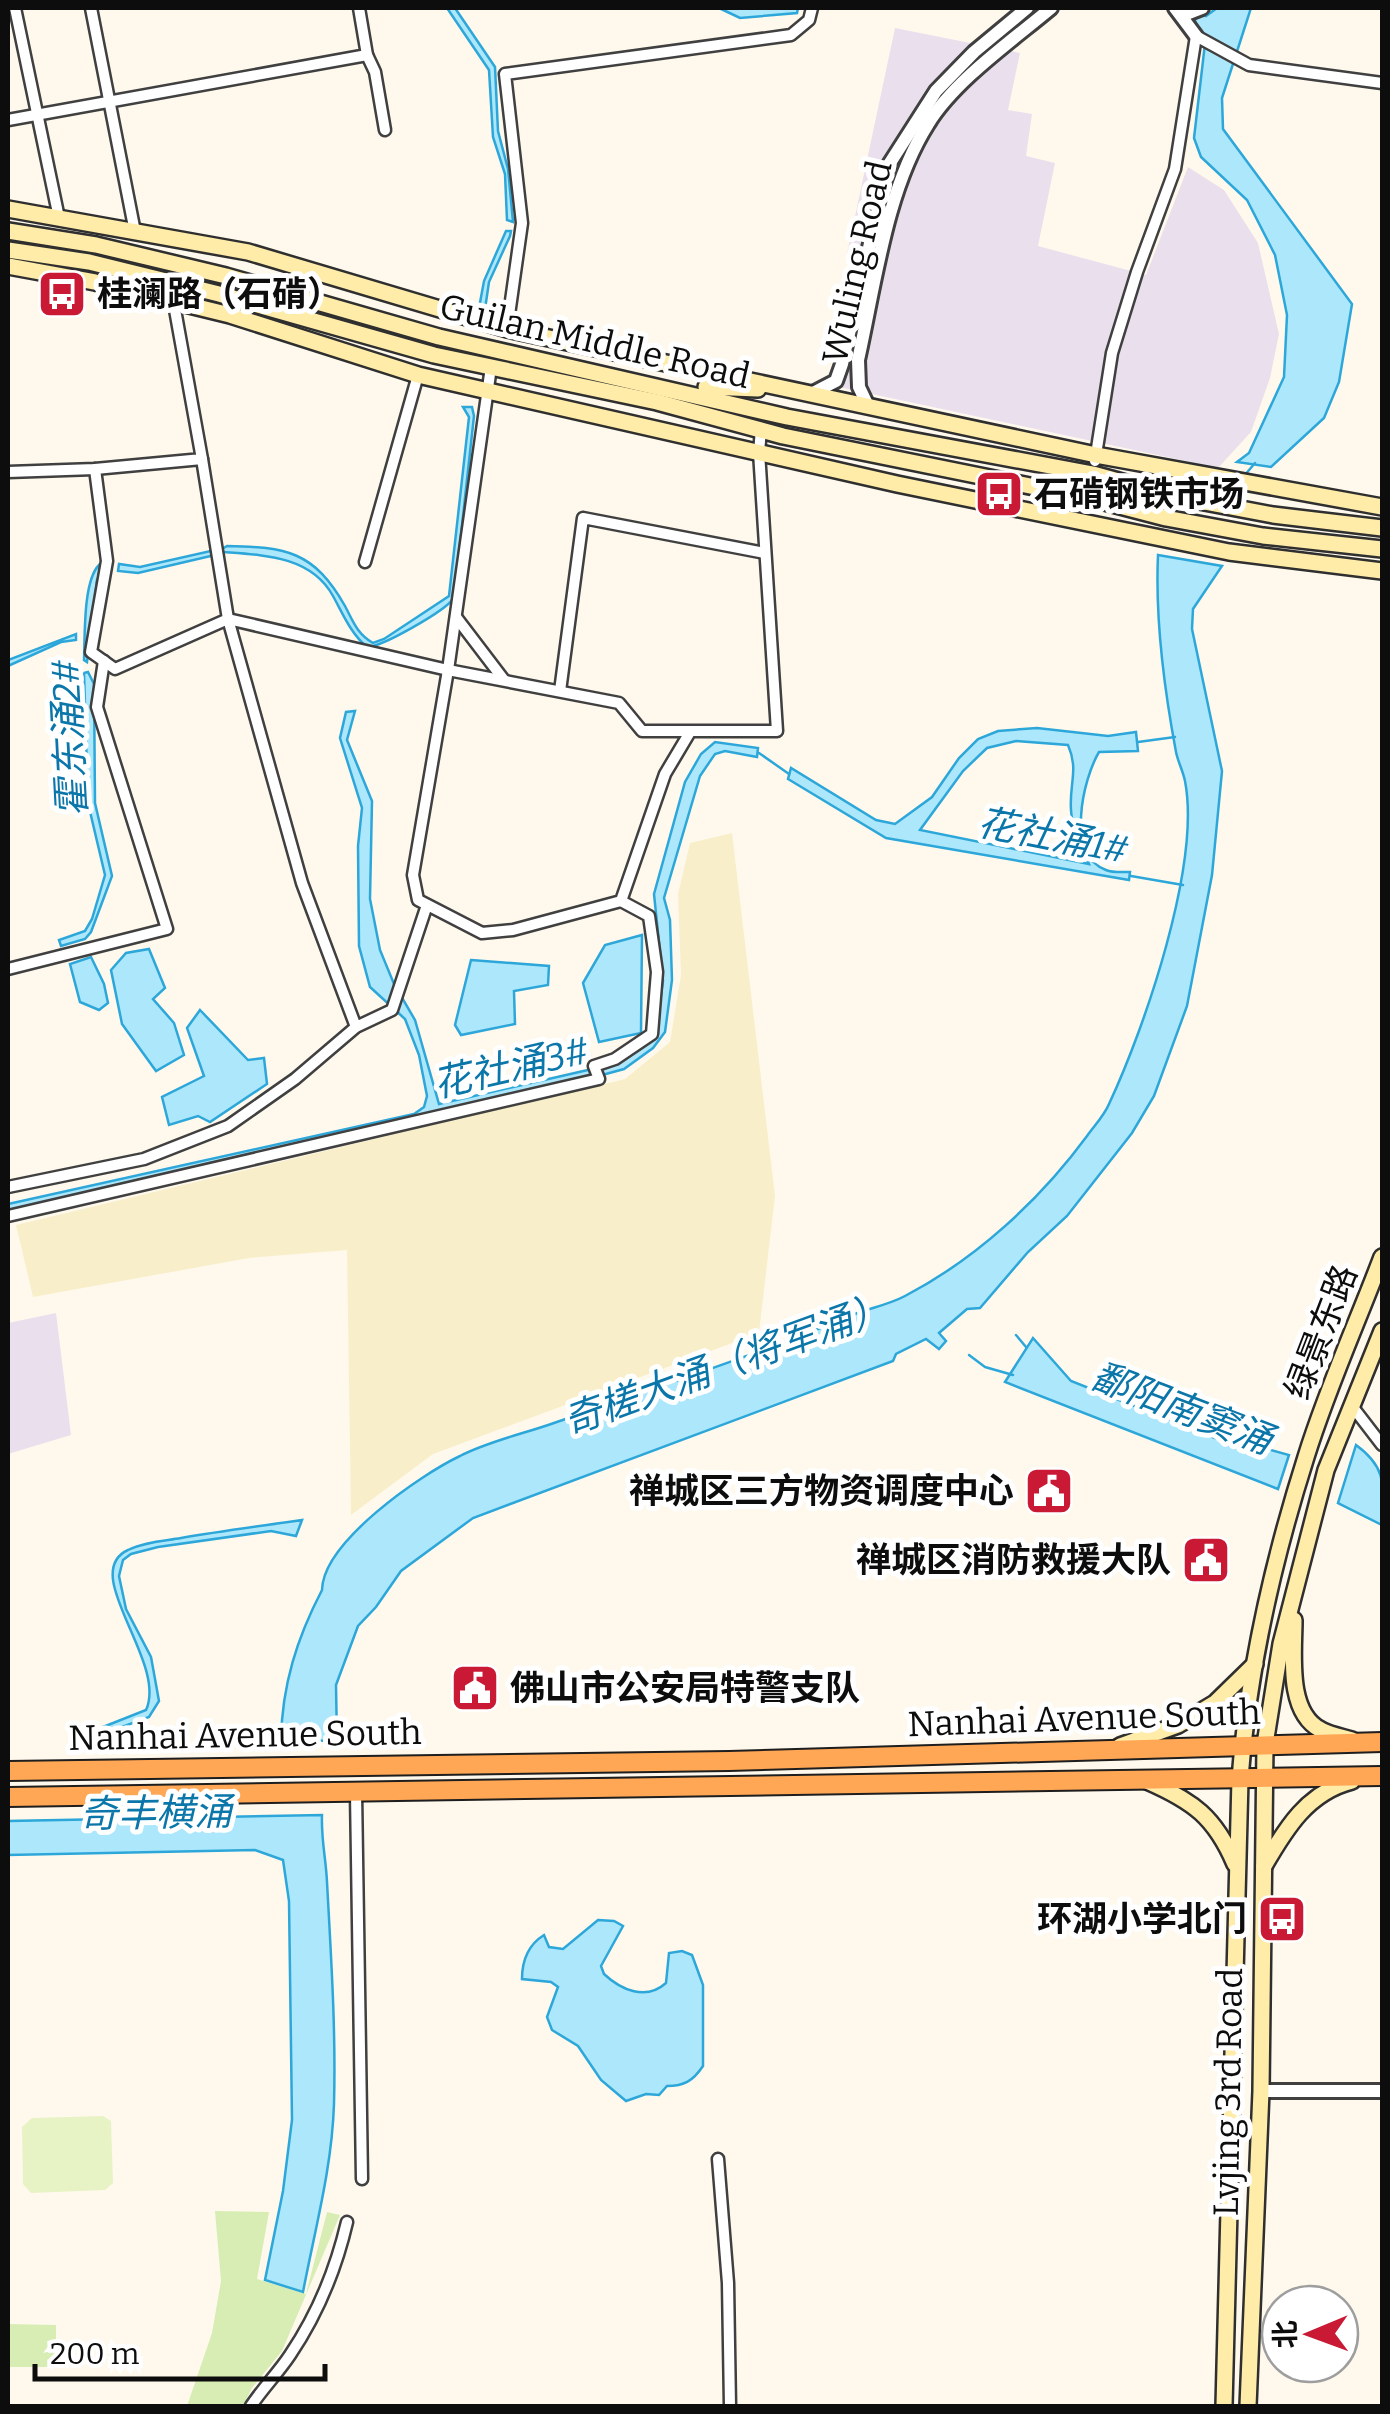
<svg xmlns="http://www.w3.org/2000/svg" width="1390" height="2414" viewBox="0 0 1390 2414" font-family="Bitter,'Noto Sans SC',serif">
  <rect width="100%" height="100%" fill="#fff9ed"/>
  <!-- industrial -->
  <g fill="#eae0ed">
    <path d="M895,28L1020,53L1008,110L1032,114L1026,156L1055,163L1038,246L1146,275L1188,167L1224,190L1258,243L1279,334L1270,378L1251,432L1218,468L834,386L863,257L847,254Z"/>
    <path d="M56,1313L71,1435L8,1454V1323Z"/>
  </g>
  <!-- farmland -->
  <path fill="#f8efca" d="M732,833L775,1196L759,1333L433,1454L351,1515L347,1250L249,1258L33,1297L16,1225L625,1079L670,1042L681,975L678,894L690,843Z"/>
  <!-- green -->
  <g fill="#d7edb3">
    <path d="M215,2211L269,2212L257,2279L306,2294L327,2212L340,2215L282,2351L252,2388L243,2406H187L212,2333L221,2281Z"/>
    <path d="M8,2324L56,2325V2367H8Z"/>
  </g>
  <!-- pitch -->
  <path fill="#e8f3c5" d="M103,2116L111,2121L113,2183L105,2190L31,2193L23,2184L22,2127L32,2118Z"/>
  <!-- water -->
  <g fill="#ace7fb" stroke="#2da7d9" stroke-width="2.5" fill-rule="evenodd">
    <path d="M447,8H455L495,67L498,131L508,169L513,222L507,220L505,174L493,137L489,70Z"/>
    <path d="M719,8H798L797,13L740,18Z"/>
    <path d="M1217,8H1251L1222,98L1223,129L1352,304L1339,382L1324,418L1271,467L1237,462L1249,453L1284,377L1287,315L1275,255L1247,200L1201,157L1194,138L1206,35L1199,30L1193,16L1200,13L1206,16Z"/>
    <path d="M506,231H511L510,236L489,282L485,309L479,308L484,281Z"/>
    <path d="M463,407H472L474,416L454,598C445,611 382,647 367,647C351,634 343,614 333,596C311,556 264,555 223,552L222,549L227,546C286,547 314,551 345,606C353,621 357,634 373,643L384,639L449,596L469,417Z"/>
    <path d="M215,550V555L138,573L118,571L119,564L140,567Z"/>
    <path d="M1158,555L1222,566L1193,609L1192,629L1222,771L1212,875L1187,1006L1154,1096L1132,1133L1067,1216L1028,1252L980,1308L967,1309L939,1333L946,1341L939,1349L926,1339L896,1354L893,1361L473,1518L401,1571L376,1607L358,1626L336,1685L337,1741L281,1740C282,1685 297,1638 322,1590C323,1542 420,1475 460,1456C489,1441 523,1434 554,1423C655,1388 756,1355 855,1314C871,1308 890,1304 905,1296C976,1259 1040,1200 1087,1136C1094,1126 1104,1116 1109,1104C1145,1027 1201,864 1185,781C1183,771 1178,762 1176,752C1164,688 1155,620 1158,555Z"/>
    <path d="M99,565L103,571L97,580L87,662L84,660C85,636 83,581 99,565Z"/>
    <path d="M76,634V640L61,642L8,666V660Z"/>
    <path d="M88,672L94,684L95,803L112,876L91,932L85,939L61,946L59,940L85,931L92,919L105,875L88,803L84,673Z"/>
    <path d="M355,711L347,740L372,801L370,899L380,950L394,984L415,1020L439,1104L614,1064L646,1042L658,1015L663,981L654,894L685,782L701,754L715,742L758,748L757,757L725,751L715,754L700,776L664,898L670,920L672,980L665,1032L653,1048L624,1069L518,1098L8,1213V1204L414,1114L424,1107L427,1096L419,1055L405,1019L370,987L359,946L358,846L362,808L340,738L346,712Z"/>
    <path d="M1037,728L1108,736L1136,732L1138,751L1099,752C1083,779 1065,855 1106,870C1113,873 1123,872 1130,872L1129,880L886,838L788,779L791,768L876,820L895,824L932,797L959,758L978,739L998,731ZM1016,741L1068,745C1079,770 1069,784 1071,810C1072,829 1082,847 1089,864L920,830L963,771L987,748Z"/>
    <path d="M642,935L641,1033L599,1042L583,983L605,945Z"/>
    <path d="M149,949L165,988L153,999L174,1023L184,1055L156,1071L122,1024L111,970L126,953Z"/>
    <path d="M91,957L104,984L108,1003L99,1010L80,1002L70,964Z"/>
    <path d="M471,960L549,966L548,985L514,991L515,1024L461,1035L455,1025Z"/>
    <path d="M200,1010L248,1060L264,1058L267,1084L210,1122L198,1116L169,1125L162,1097L204,1076L187,1028Z"/>
    <path d="M1033,1338L1071,1381L1240,1448H1264L1289,1455L1278,1489L1005,1382Z"/>
    <path d="M1356,1445C1389,1469 1383,1488 1382,1525L1338,1503Z"/>
    <path d="M302,1520L296,1536L271,1531L158,1547L131,1554L123,1560L119,1576L126,1609L151,1657L159,1701L149,1717L106,1733L103,1727L146,1710C168,1662 78,1573 128,1550C144,1542 164,1541 181,1538C221,1531 261,1526 302,1520Z"/>
    <path d="M322,1815C321,1839 326,1859 327,1882C331,1956 336,2030 334,2104C332,2168 315,2229 303,2292L265,2280L283,2191L292,2120L289,1901L283,1860L255,1850L8,1855V1821Z"/>
    <path d="M598,1920L614,1921L623,1926L601,1966L604,1974C621,1990 646,2001 666,1983L669,1953L682,1951L692,1955L703,1985V2066C693,2081 684,2086 667,2086L659,2095L646,2094L626,2101L601,2080L578,2046L552,2030L547,2017L558,1987L551,1982L522,1979C522,1960 528,1945 544,1935L549,1947L563,1949Z"/>
  </g>
  <g fill="none" stroke-linecap="round" stroke-linejoin="round">
    <!-- stream -->
    <g stroke="#2da7d9" stroke-width="2.5">
      <path d="M1244,476L1255,463"/>
      <path d="M1228,501L1237,487"/>
      <path d="M1138,742L1175,737"/>
      <path d="M759,753L789,774"/>
      <path d="M1131,876L1183,885"/>
      <path d="M1016,1335L1026,1347"/>
      <path d="M969,1355L985,1367L1013,1375"/>
    </g>
    <!-- minor casing -->
    <g stroke="#404040" stroke-width="15">
      <g id="minor">
        <path d="M15,8L59,218"/>
        <path d="M91,8L135,232"/>
        <path d="M367,55L375,72L385,130"/>
        <path d="M8,120L367,55L359,8"/>
        <path d="M507,329L522,223L505,74L791,35L809,20L812,8"/>
        <path d="M1095,461L1112,353L1137,272L1175,169L1196,36L1249,65L1382,83"/>
        <path d="M95,469L107,561L91,652L115,669L228,619L202,459"/>
        <path d="M8,472L95,469L202,459L170,282"/>
        <path d="M365,562L418,375"/>
        <path d="M456,617L504,680"/>
        <path d="M560,691L583,518L765,553"/>
        <path d="M690,732L665,774L621,901L513,930L482,933L418,900L413,875L448,670L619,703L642,731H777L759,452L761,430"/>
        <path d="M8,969L167,929L97,707L104,661"/>
        <path d="M356,1027L302,883L228,619L448,670L491,367"/>
        <path d="M8,1187L144,1159L228,1126L295,1079L356,1027L392,1010L427,905"/>
        <path d="M8,1216L599,1079L594,1066L615,1059L652,1034L657,972L649,916L621,901"/>
        <path d="M1352,1406L1382,1445"/>
        <path d="M356,1793L362,2179"/>
        <path d="M718,2159L728,2283L730,2406"/>
        <path d="M251,2406C263,2388 278,2373 290,2355C317,2315 336,2269 347,2222"/>
      </g>
    </g>
    <!-- tertiary casing -->
    <g stroke="#404040" stroke-width="18">
      <g id="tertiary">
        <path d="M1175,8L1196,36"/>
        <path d="M1184,15L1202,8"/>
        <path d="M811,394L836,381L842,364L888,166L936,91L974,52L1027,8"/>
        <path d="M868,406L859,387L858,360C875,284 886,190 928,124C954,81 1013,40 1051,8"/>
        <path d="M1261,2091H1382"/>
      </g>
    </g>
    <!-- secondary casing -->
    <g stroke="#2f2f2f" stroke-width="20">
      <g id="secondary">
        <path d="M8,209L248,252L507,329L1096,455L1382,507"/>
        <path d="M8,231L96,245L226,276L439,337L787,417L1093,474L1173,496L1273,515L1382,528"/>
        <path d="M8,250L89,262L219,294L434,355L657,402L783,436L1089,498L1166,518L1263,536L1382,549"/>
        <path d="M8,266L95,282L230,315L418,375L897,484L1229,552L1382,571"/>
        <path d="M706,387L758,389"/>
        <path d="M1294,1620C1294,1653 1286,1712 1321,1730C1330,1735 1342,1737 1352,1740"/>
        <path d="M1120,1746L1178,1725L1215,1703L1255,1664"/>
        <path d="M1147,1781C1193,1801 1215,1817 1235,1864"/>
        <path d="M1264,1866C1286,1828 1308,1792 1352,1781"/>
        <path d="M1224,2406L1240,1779C1248,1671 1273,1561 1306,1457C1327,1389 1357,1323 1382,1257"/>
        <path d="M1248,2406L1261,2091L1265,1744L1281,1644L1326,1470L1382,1331"/>
      </g>
    </g>
    <!-- trunk casing -->
    <g stroke="#1e1e1e" stroke-width="22">
      <g id="trunk">
        <path d="M8,1771L729,1761L1382,1742"/>
        <path d="M8,1797L1382,1776"/>
      </g>
    </g>
    <!-- minor -->
    <use href="#minor" stroke="#fff" stroke-width="10"/>
    <!-- tertiary -->
    <use href="#tertiary" stroke="#fff" stroke-width="12"/>
    <!-- secondary -->
    <use href="#secondary" stroke="#ffeca8" stroke-width="15"/>
    <!-- trunk -->
    <use href="#trunk" stroke="#ffa754" stroke-width="18"/>
  </g>
  <!-- icons -->
  <defs>
    <g id="bus-square" transform="scale(2.5)"><rect x="-9" y="-9" width="18" height="18" rx="4" fill="#c91935" stroke="#fff"/><path d="M-5-6H5V4H4V6H2V4H-2V6H-4V4H-5ZM-3.5-4V0h7V-4ZM-3.5 1.2v1.5H-2V1.2ZM2 1.2v1.5H3.5V1.2Z" fill="#fff"/></g>
    <g id="civic-square" transform="scale(2.5)"><rect x="-9" y="-9" width="18" height="18" rx="4" fill="#c91935" stroke="#fff"/><path d="M-.6-6.5H3V-4.5H.6V-3L4-1V1h2V6H-6V1h2V-1L-.6-3ZM-1.2 2.5V6h2.4V2.5Z" fill="#fff"/></g>
  </defs>
  <g fill-rule="evenodd">
    <use href="#bus-square" x="62" y="294"/>
    <use href="#bus-square" x="999" y="494"/>
    <use href="#civic-square" x="1049" y="1491"/>
    <use href="#civic-square" x="1206" y="1560"/>
    <use href="#civic-square" x="475" y="1688"/>
    <use href="#bus-square" x="1282" y="1919"/>
  </g>
  <g text-anchor="middle" dominant-baseline="central" stroke-width="10" stroke-linejoin="round" paint-order="stroke">
    <!-- street labels -->
    <g font-size="35" fill="#0d0d0d" stroke="#fff">
      <text transform="translate(857 262) rotate(-77)">Wuling Road</text>
      <text transform="translate(595 341) rotate(13)">Guilan Middle Road</text>
      <text transform="translate(1321 1332) rotate(-69)">绿景东路</text>
      <text transform="translate(1084 1718) rotate(-2)">Nanhai Avenue South</text>
      <text transform="translate(245 1735) rotate(-1)">Nanhai Avenue South</text>
      <text transform="translate(1228 2092) rotate(-89)">Lvjing 3rd Road</text>
    </g>
    <!-- poi labels -->
    <g font-size="35" font-weight="bold" fill="#0d0d0d" stroke="#fff" text-anchor="start">
      <text x="97" y="294">桂澜路（石𬒔）</text>
      <text x="1034" y="494">石𬒔钢铁市场</text>
      <text x="1014" y="1491" text-anchor="end">禅城区三方物资调度中心</text>
      <text x="1171" y="1560" text-anchor="end">禅城区消防救援大队</text>
      <text x="510" y="1688">佛山市公安局特警支队</text>
      <text x="1247" y="1919" text-anchor="end">环湖小学北门</text>
    </g>
    <!-- water labels -->
    <g font-size="38" font-style="italic" fill="#0b76a9" stroke="#fff">
      <text transform="translate(69 738) rotate(-93)">霍东涌2#</text>
      <text transform="translate(1053 836) rotate(11)">花社涌1#</text>
      <text transform="translate(511 1067) rotate(-13)">花社涌3#</text>
      <text transform="translate(726 1364) rotate(-20)">奇槎大涌（将军涌）</text>
      <text transform="translate(1182 1408) rotate(21)">鄱阳南窦涌</text>
      <text transform="translate(156 1813) rotate(-1)">奇丰横涌</text>
    </g>
  </g>
  <!-- border -->
  <rect width="1390" height="2414" fill="none" stroke="#0d0d0d" stroke-width="20"/>
  <!-- north arrow -->
  <g transform="translate(1310 2334) rotate(269)"><circle r="48" fill="#ffffff" stroke="#9e9e9e" stroke-width="2.5"/>
  <path d="M0-8L18 38L0 25L-18 38Z" fill="#c91935"/>
  <text y="-15" font-size="28" font-weight="bold" text-anchor="middle" fill="#0d0d0d">北</text>
  </g>
  <!-- scale -->
  <path d="M35 2364v15h290v-15" fill="none" stroke="#0d0d0d" stroke-width="5"/>
  <text x="50" y="2364" font-size="30" fill="#0d0d0d" stroke="#ffffff" stroke-width="8" paint-order="stroke">200 m</text>
</svg>
